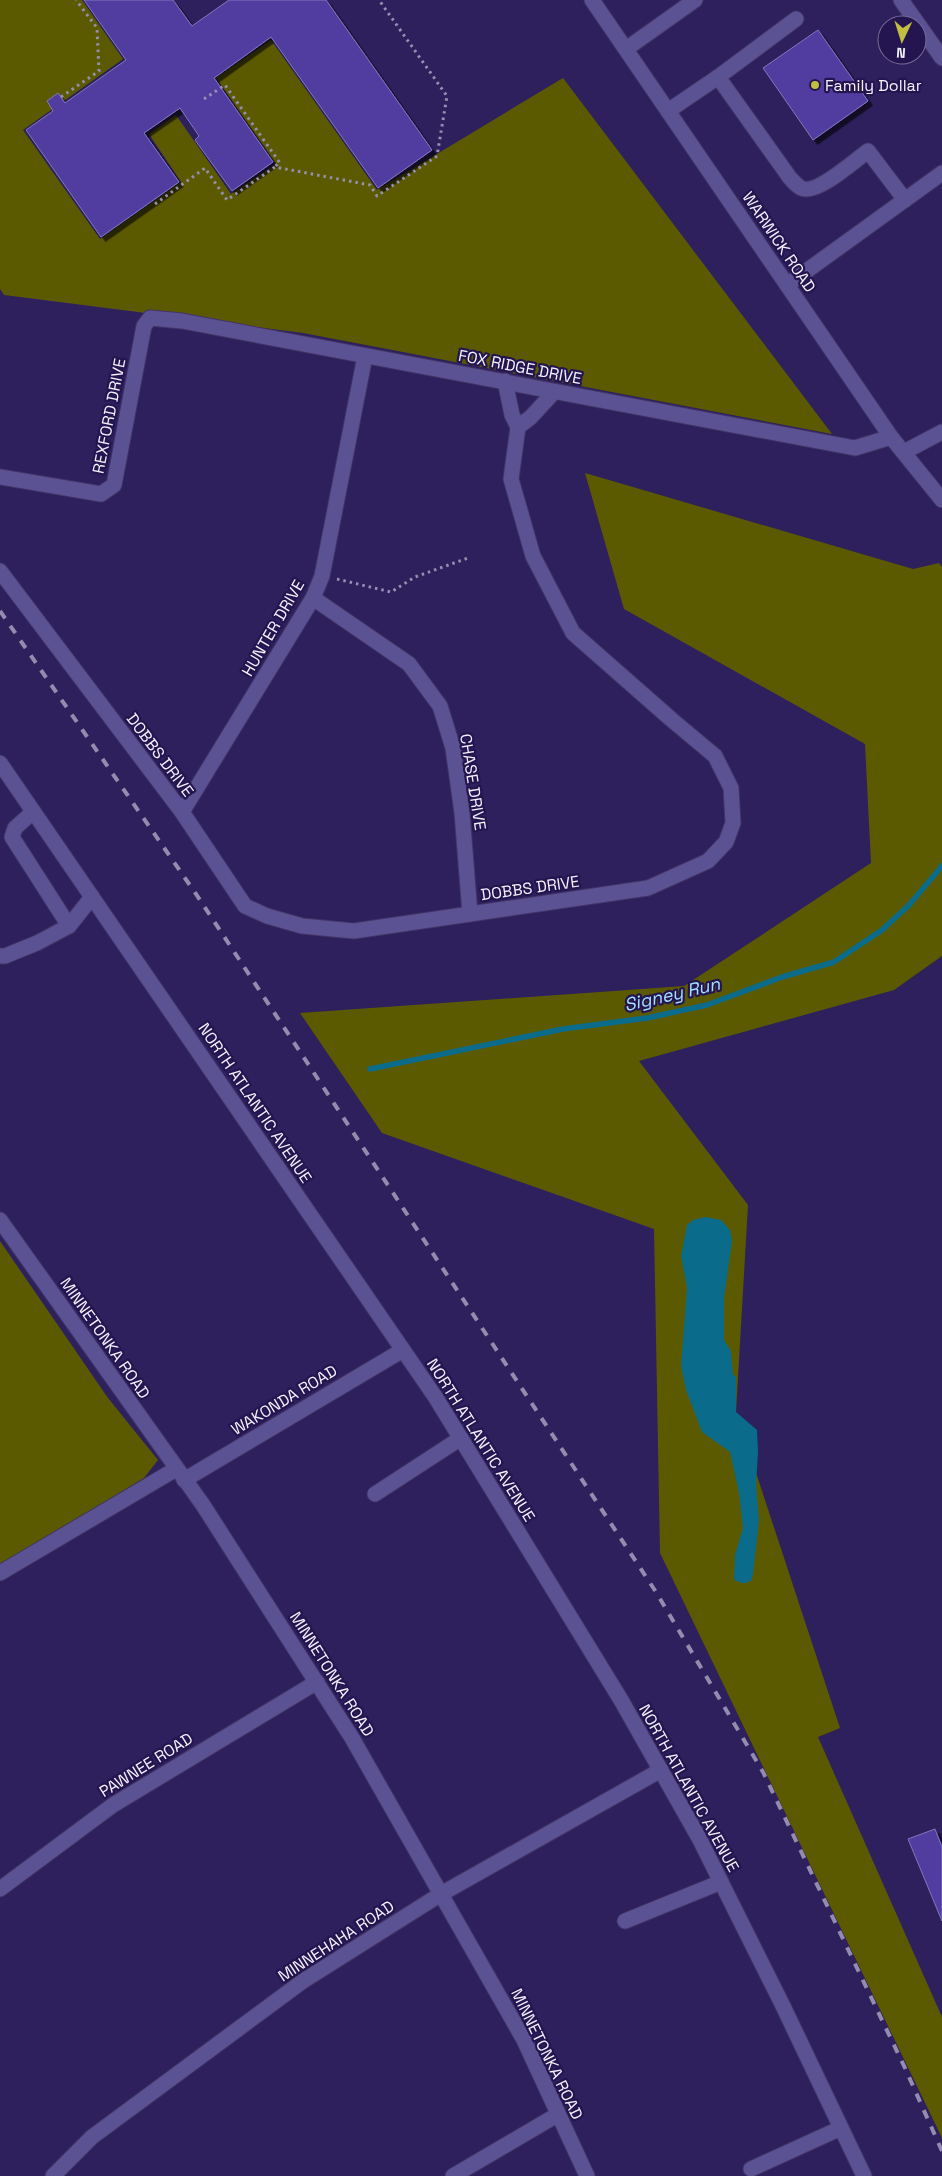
<svg xmlns="http://www.w3.org/2000/svg" width="942" height="2176" viewBox="0 0 942 2176" font-family="'Space Grotesk',sans-serif">
  <defs>
    <filter id="shadow"><feDropShadow dx="4.5" dy="4.5" stdDeviation="0" flood-color="#0009"/></filter>
  </defs>
  <rect width="100%" height="100%" fill="#2d205d"/>
  <!-- green -->
  <g fill="#5c5a00">
    <path d="M0,0H82L123,59L23,130L100,239L181,182L149,134L176,115L231,194L276,164L216,78L271,40L377,190L563,78L832,434L303,333L4,295L0,289Z"/>
    <path d="M585,473L913,569L939,563L942,567V956L894,990L639,1061L748,1205L736,1412L840,1728L818,1737L942,2017V2138L660,1553L654,1229L382,1133L300,1013L684,986L871,863L865,744L624,609Z"/>
    <path d="M0,1241L108,1398L158,1460L144,1478L0,1565Z"/>
  </g>
  <!-- water -->
  <path fill="#0b6b8b" d="M706,1217L721,1220L730,1230L732,1241L724,1298V1340L731,1351L733,1375L736,1376V1412L757,1430L758,1452L756,1485L759,1520L753,1574L751,1581C744,1584 740,1584 734,1579L735,1555L743,1528L739,1493L730,1452L702,1432L686,1390L681,1366L687,1288L681,1256L687,1225L693,1220Z"/>
  <g fill="none" stroke-linecap="round" stroke-linejoin="round">
    <!-- stream -->
    <path stroke="#0b6b8b" stroke-width="5.5" d="M370,1069L563,1029L647,1018L707,1005L782,977L834,962L882,930L909,905L942,866"/>
  </g>
  <!-- building -->
  <g fill="#513ca0" stroke="#8078bd" filter="url(#shadow)">
    <path d="M84,0H173L192,26L229,0H326L432,150L378,188L271,37L214,78L273,162L232,191L195,140L199,136L180,108L144,133L179,182L101,237L26,130L53,111L47,101L58,93L65,103L126,60Z"/>
    <path d="M818,30L868,101L813,140L763,68Z"/>
    <path d="M935,1829L942,1847V1921L908,1839Z"/>
  </g>
  <g fill="none" stroke-linecap="round" stroke-linejoin="round">
    <!-- minor casing -->
    <g stroke="#433465" stroke-width="17">
      <g id="minor">
        <path d="M592,0L891,437L942,500"/>
        <path d="M901,0L942,58"/>
        <path d="M626,49L695,0"/>
        <path d="M718,77L796,19"/>
        <path d="M668,111L718,77L790,178C793,181 797,186 801,188C816,196 855,160 868,151L905,200"/>
        <path d="M787,285L942,173"/>
        <path d="M518,427L531,417L554,392"/>
        <path d="M904,452L942,432"/>
        <path d="M0,477L101,494L114,485L144,326L150,318L182,321L855,448L891,437"/>
        <path d="M0,571L182,812L245,906L267,916L302,926L354,931L648,888L708,861L726,842L733,823L731,788L715,756L672,720L573,633L533,556L511,479L518,427L512,415L505,381"/>
        <path d="M313,598L409,664L440,706L453,748L462,813L470,914"/>
        <path d="M0,763L436,1398L621,1700L699,1838L783,2006L864,2176"/>
        <path d="M33,812L15,828L12,837L69,926"/>
        <path d="M182,812L313,598L322,576L365,356"/>
        <path d="M0,956H5L37,943L69,926L92,897"/>
        <path d="M0,1220L203,1505L352,1738L524,2040L587,2176"/>
        <path d="M184,1480L403,1350"/>
        <path d="M375,1494L461,1438"/>
        <path d="M0,1573L176,1469"/>
        <path d="M0,1889L113,1805L317,1682"/>
        <path d="M625,1921L721,1882"/>
        <path d="M751,2169L841,2128"/>
        <path d="M53,2176L92,2137L303,1981L441,1894L661,1770"/>
        <path d="M453,2176L557,2115"/>
      </g>
    </g>
    <!-- path -->
    <g stroke="#958fb0" stroke-width="3" stroke-dasharray="2.5 4" stroke-linecap="butt">
      <path d="M61,97L99,71L97,28L76,0"/>
      <path d="M204,99L225,85L280,163L275,166"/>
      <path d="M155,204L205,168L227,200L275,167L370,185L377,196L437,156L447,96L379,0"/>
      <path d="M337,579L391,592L415,577L468,558"/>
    </g>
    <!-- minor -->
    <use href="#minor" stroke="#5b5294" stroke-width="15"/>
    <!-- rail -->
    <path stroke="#938cae" stroke-width="4" stroke-dasharray="9 9" stroke-linecap="butt" d="M0,611L196,894L656,1592L763,1772L905,2068L942,2151"/>
  </g>
  <!-- markers -->
  <circle fill="#c1be40" stroke="#241551" stroke-width="2" cx="815" cy="85" r="5"/>
  <g text-anchor="middle" dominant-baseline="central" stroke-width="4.5" stroke-linejoin="round" paint-order="stroke">
    <!-- poi labels -->
    <g font-size="16" fill="#f2f2fa" stroke="#241551" text-anchor="start">
      <text x="825" y="85">Family Dollar</text>
    </g>
    <!-- street labels -->
    <g font-size="16" fill="#f2f2fa" stroke="#241551">
      <text transform="translate(779 242) rotate(56)">WARWICK ROAD</text>
      <text transform="translate(520 367) rotate(11)">FOX RIDGE DRIVE</text>
      <text transform="translate(109 416) rotate(-79)">REXFORD DRIVE</text>
      <text transform="translate(273 628) rotate(-60)">HUNTER DRIVE</text>
      <text transform="translate(160 755) rotate(53)">DOBBS DRIVE</text>
      <text transform="translate(473 782) rotate(81)">CHASE DRIVE</text>
      <text transform="translate(530 888) rotate(-8)">DOBBS DRIVE</text>
      <text transform="translate(255 1103) rotate(56)">NORTH ATLANTIC AVENUE</text>
      <text transform="translate(105 1338) rotate(55)">MINNETONKA ROAD</text>
      <text transform="translate(284 1400) rotate(-31)">WAKONDA ROAD</text>
      <text transform="translate(481 1440) rotate(58)">NORTH ATLANTIC AVENUE</text>
      <text transform="translate(332 1674) rotate(58)">MINNETONKA ROAD</text>
      <text transform="translate(146 1765) rotate(-32)">PAWNEE ROAD</text>
      <text transform="translate(689 1788) rotate(61)">NORTH ATLANTIC AVENUE</text>
      <text transform="translate(336 1941) rotate(-33)">MINNEHAHA ROAD</text>
      <text transform="translate(547 2054) rotate(64)">MINNETONKA ROAD</text>
    </g>
    <!-- water labels -->
    <g font-size="18" font-style="italic" fill="#a3e1fd" stroke="#241551">
      <text transform="translate(672 994) rotate(-13)">Signey Run</text>
    </g>
  </g>
  <!-- north arrow -->
  <g transform="translate(902 40) rotate(184)"><circle r="24" fill="#241551" stroke="#766d95"/>
  <path d="M0-4L9 19L0 12L-9 19Z" fill="#c1be40"/>
  <text y="-8" font-size="14" font-weight="bold" text-anchor="middle" fill="#f2f2fa">N</text>
  </g>
</svg>
